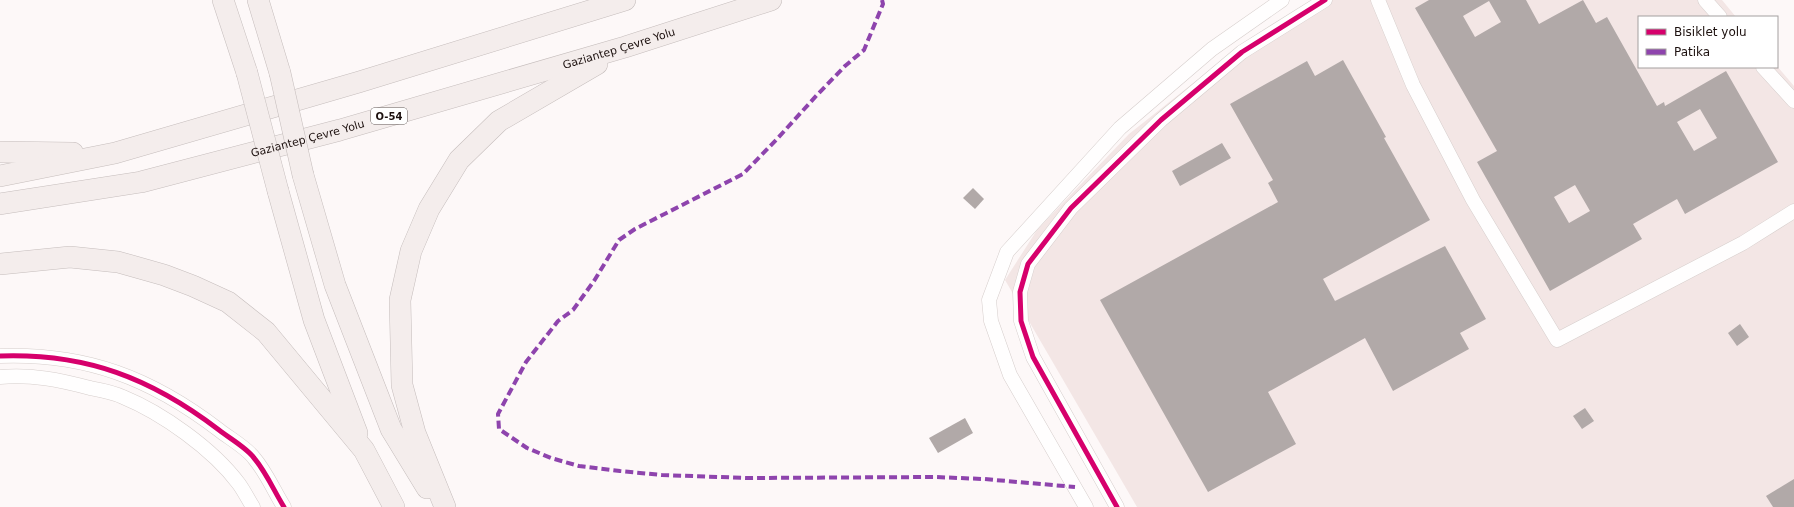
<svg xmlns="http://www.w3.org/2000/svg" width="1794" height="507" viewBox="0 0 1794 507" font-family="'DejaVu Sans',sans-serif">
  <rect width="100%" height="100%" fill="#fdf8f8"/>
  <!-- built -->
  <path fill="#f3e6e5" d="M1318,0H1722L1736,17H1639V67L1777,66L1794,86V507H1137L1005,280L1037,230L1129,134L1192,84L1265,30Z"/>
  <!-- building -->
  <g fill="#b1a9a8" fill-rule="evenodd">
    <path d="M1429,0H1526L1539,24L1583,0L1596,23L1607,17L1657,106L1664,102L1665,106L1726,71L1778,162L1685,214L1677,199L1633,224L1642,239L1550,291L1477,162L1497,151L1415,8ZM1489,1L1501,22L1475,37L1463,16ZM1700,109L1717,138L1694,151L1677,122ZM1575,185L1590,211L1569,223L1554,197Z"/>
    <path d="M1343,60L1386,137L1384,138L1430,220L1323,279L1335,301L1445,246L1486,319L1460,333L1469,349L1393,391L1365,338L1268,392L1296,444L1208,492L1100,300L1278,202L1268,183L1273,180L1230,104L1307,61L1315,76Z"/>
    <path d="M1222,143L1231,158L1180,186L1172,171Z"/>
    <path d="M973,188L984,199L975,209L963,198Z"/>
    <path d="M1740,324L1749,337L1737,346L1728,333Z"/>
    <path d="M1585,408L1594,421L1582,429L1573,416Z"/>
    <path d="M965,418L973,433L938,453L929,438Z"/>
    <path d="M1794,479V507H1773L1766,496Z"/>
  </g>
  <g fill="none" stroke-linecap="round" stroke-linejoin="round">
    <!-- minor casing -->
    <g stroke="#d6cecc" stroke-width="15">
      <g id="minor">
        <path d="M1378,0L1413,85L1473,200L1557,340L1743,243L1794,211"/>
        <path d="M1705,0L1720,17"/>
        <path d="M1763,67L1794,101"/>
        <path d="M0,356C86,353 151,378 219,430C229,438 247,448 254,458C266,472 274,491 284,507"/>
        <path d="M0,377C31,374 60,380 90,388C101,390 113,392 123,397C162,413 213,449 239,484C244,491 248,499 253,507"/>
        <path d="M1086,507L1010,375L991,321L989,300L1007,252L1120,128L1212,49L1282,0"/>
        <path d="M1117,507L1033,357L1021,321L1020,292L1028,264L1071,208L1161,120L1242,52L1325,0"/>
      </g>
    </g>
    <!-- highway casing -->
    <g stroke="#c5bdbc" stroke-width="22">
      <g id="highway">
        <path d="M223,0L247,73"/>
        <path d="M258,0L280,73"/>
        <path d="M0,152L73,153"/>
        <path d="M303,175L335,285L391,429L427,488"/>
        <path d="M0,176L115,153L359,82L625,0"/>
        <path d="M278,191L314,320L357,433"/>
        <path id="s1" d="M0,204L141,182L340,130L625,47L771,0"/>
        <path d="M0,264L70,257L118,262L164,275L193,286L228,302L266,332L364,450L394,507"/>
        <path d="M445,507L415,433L402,385L400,300L411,251L429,209L459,160L499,121L597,64"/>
      </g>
    </g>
    <!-- minor -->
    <use href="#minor" stroke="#fffefe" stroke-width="14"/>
    <!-- highway -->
    <use href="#highway" stroke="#f4edec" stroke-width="21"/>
    <!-- highway-bridge casing -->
    <g stroke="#c5bdbc" stroke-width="22" stroke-linecap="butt">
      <g id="highway-bridge">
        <path d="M247,73L278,191"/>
        <path d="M280,73L303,175"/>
      </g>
    </g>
    <!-- highway-bridge -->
    <use href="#highway-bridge" stroke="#f4edec" stroke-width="21"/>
    <!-- quiet -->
    <path stroke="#8e44ad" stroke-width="4" stroke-dasharray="8 4" stroke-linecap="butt" d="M882,0L883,4L864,50L845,66L817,95L777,139L743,174L635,229L619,240L594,281L573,310L558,321L526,362L498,414L499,429L527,448L551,458L579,466L620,471L662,475L747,478L934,477L984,479L1075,487"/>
    <!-- cycleway casing -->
    <g stroke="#fff" stroke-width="8">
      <g id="cycleway">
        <path d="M0,356C86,353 151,378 219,430C229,438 247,448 254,458C266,472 274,491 284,507"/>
        <path d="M1117,507L1033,357L1021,321L1020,292L1028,264L1071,208L1161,120L1242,52L1325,0"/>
      </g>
    </g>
    <!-- cycleway -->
    <use href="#cycleway" stroke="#d6006c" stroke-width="5"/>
  </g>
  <g text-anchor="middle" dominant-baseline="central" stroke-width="3" stroke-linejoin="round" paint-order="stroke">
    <!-- shield labels -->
    <rect fill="#fff" stroke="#605856" stroke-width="1" x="371" y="108" width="36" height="16" rx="3"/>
    <g font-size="10" font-weight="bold" fill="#1c100e">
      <text x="389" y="116">O-54</text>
    </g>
    <!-- street labels -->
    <g font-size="11" fill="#1c100e" stroke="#fff">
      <text stroke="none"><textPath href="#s1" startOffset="639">Gaziantep Çevre Yolu</textPath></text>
      <text stroke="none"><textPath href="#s1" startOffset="315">Gaziantep Çevre Yolu</textPath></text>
    </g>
  </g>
  <!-- legend -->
  <rect x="1638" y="16" width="140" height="52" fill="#ffffff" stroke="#a49f9f"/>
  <rect x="1646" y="29" width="20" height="6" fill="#d6006c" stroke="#a49f9f"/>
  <text x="1674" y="36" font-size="12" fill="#1c100e">Bisiklet yolu</text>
  <rect x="1646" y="49" width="20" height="6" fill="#8e44ad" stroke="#a49f9f"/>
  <text x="1674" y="56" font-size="12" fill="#1c100e">Patika</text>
</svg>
